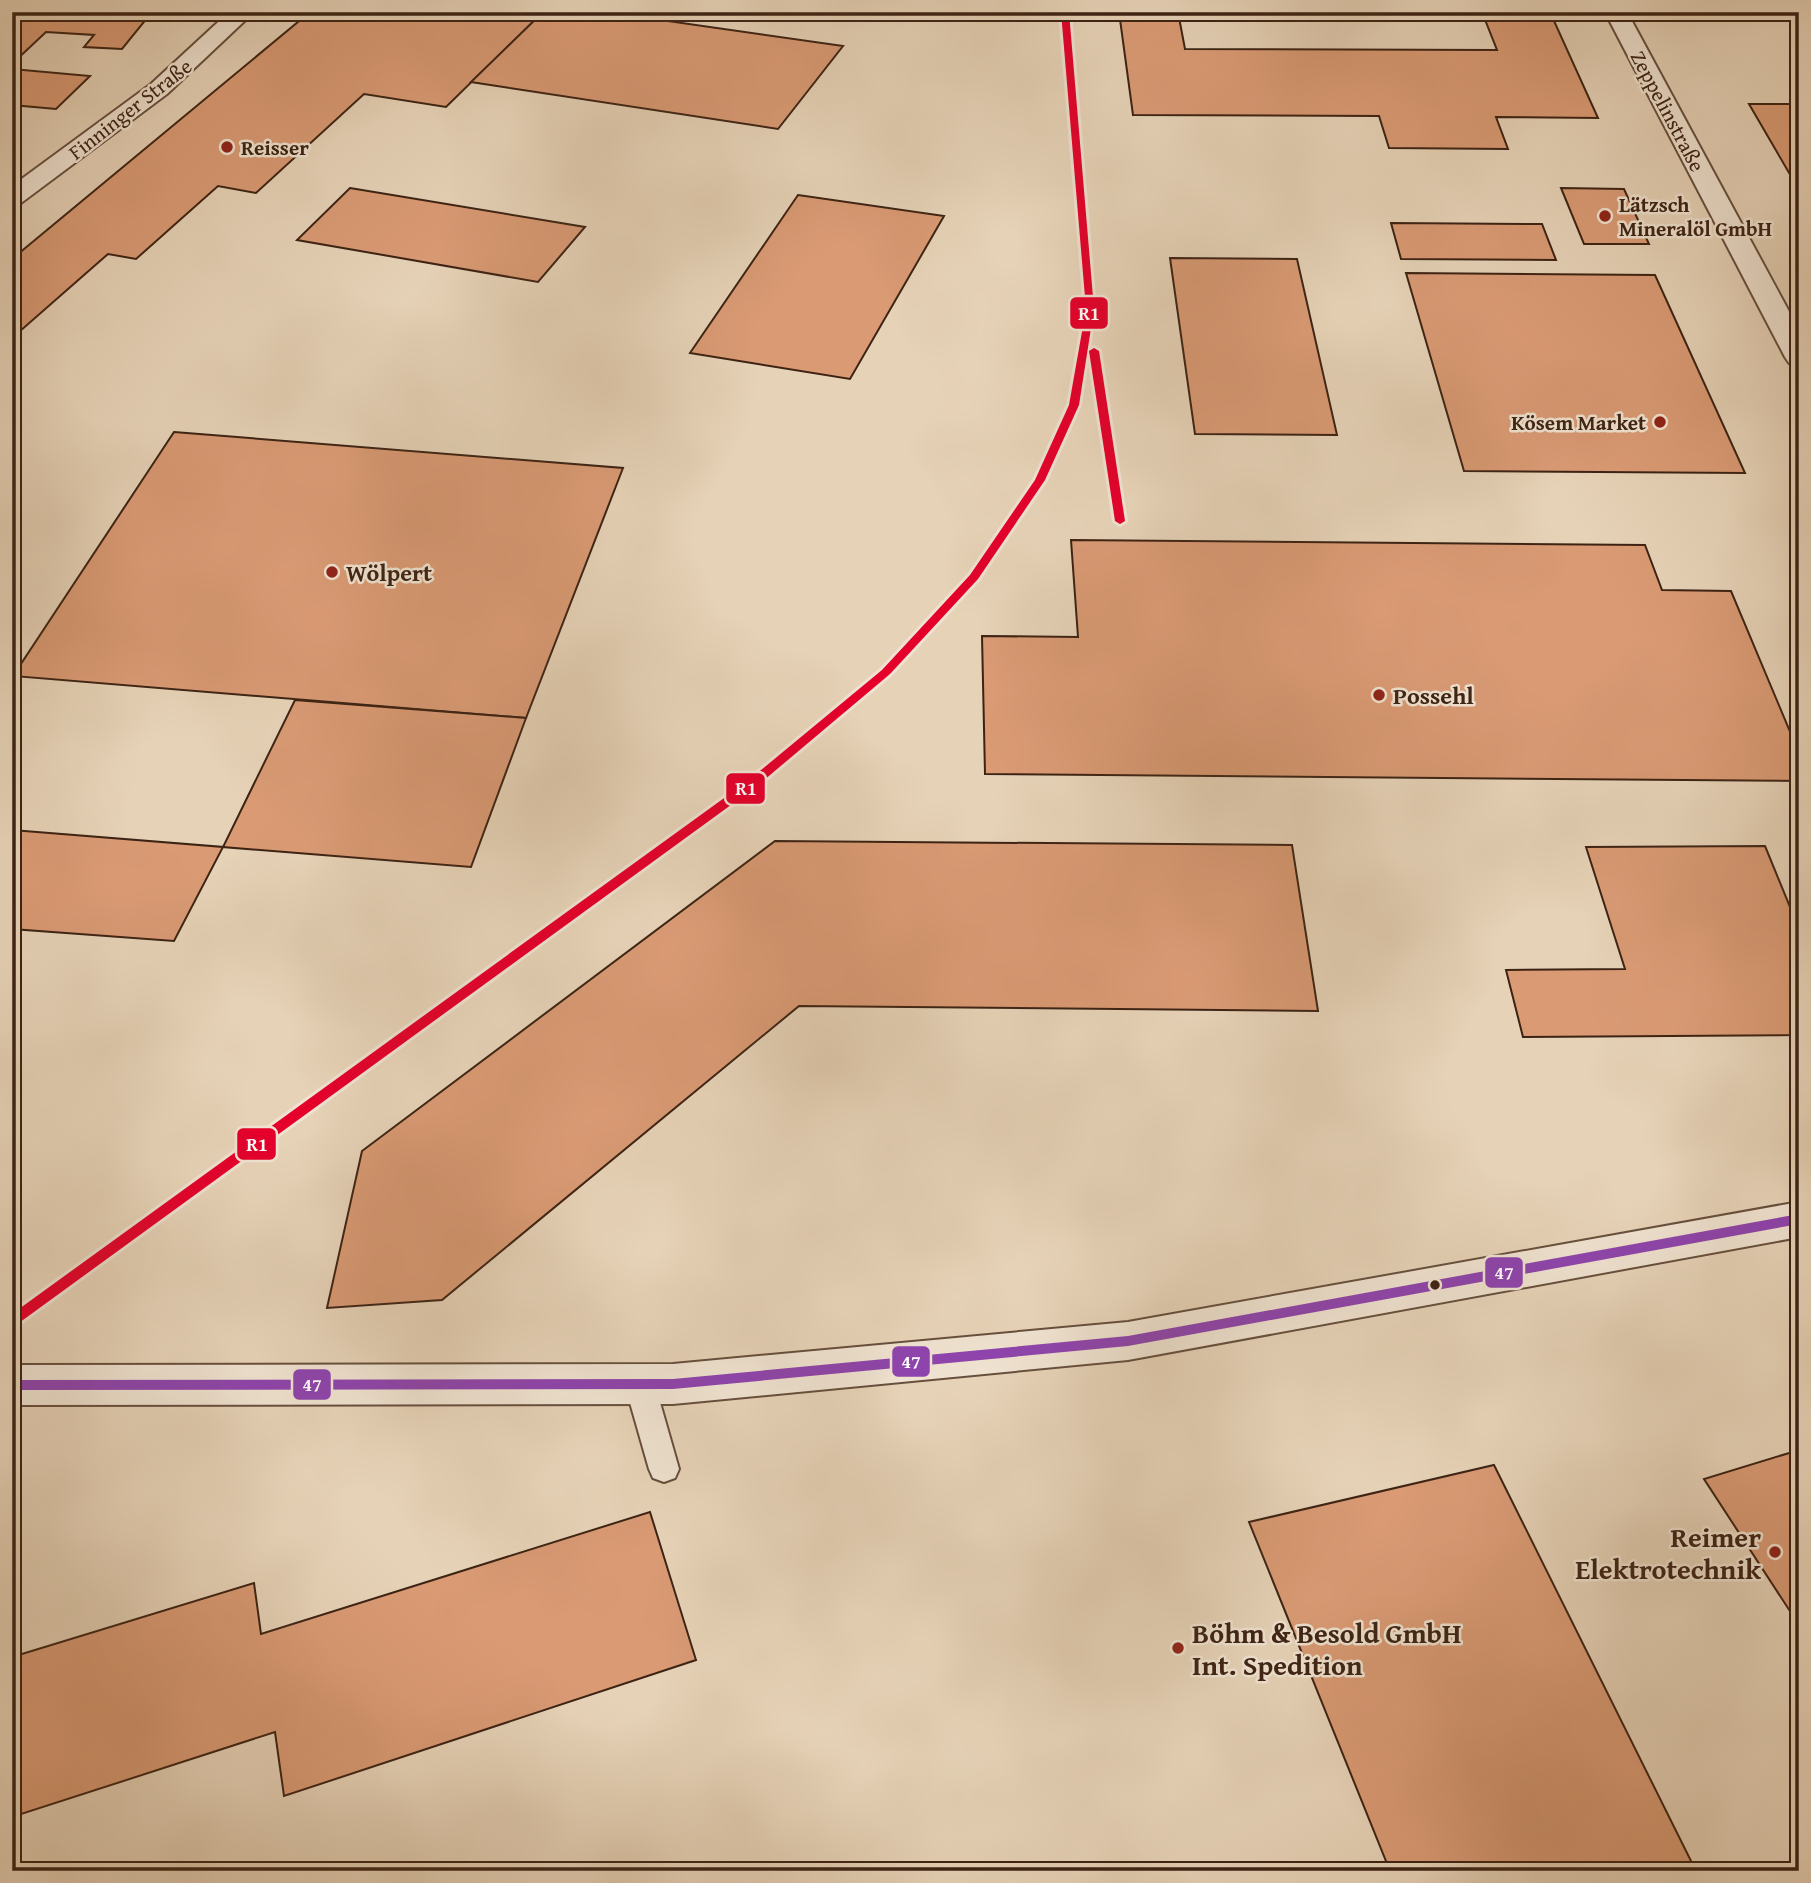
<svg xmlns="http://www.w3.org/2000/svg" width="1811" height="1883" viewBox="0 0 1811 1883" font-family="'Gentium Book Plus',serif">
  <rect width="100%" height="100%" fill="#e6d2b7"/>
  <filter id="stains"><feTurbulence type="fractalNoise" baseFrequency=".00286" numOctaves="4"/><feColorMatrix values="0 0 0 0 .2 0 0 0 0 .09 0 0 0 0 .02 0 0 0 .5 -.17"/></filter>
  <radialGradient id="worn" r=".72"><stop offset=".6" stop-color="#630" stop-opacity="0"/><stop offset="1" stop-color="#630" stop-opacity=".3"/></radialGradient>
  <!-- building -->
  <g fill="#d99a74" stroke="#3d2314" stroke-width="2">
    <path d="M12,12H152L122,49L84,47L94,35L46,32L12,64Z"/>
    <path d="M310,12H543L446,107L364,94L256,193L218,186L136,259L108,254L19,332L12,331V259Z"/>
    <path d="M543,12H605L843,46L778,129L471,82Z"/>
    <path d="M1119,12H1178L1185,49L1497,50L1482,12H1550L1598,118L1496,117L1508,149L1389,148L1379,116L1133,115Z"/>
    <path d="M12,69L90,76L56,109L12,105Z"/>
    <path d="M1749,104H1799V190Z"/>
    <path d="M350,188L585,227L538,282L297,240Z"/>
    <path d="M1561,188L1624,189L1649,244H1584Z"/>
    <path d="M798,195L944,216L850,379L690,353Z"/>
    <path d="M1391,223L1542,224L1556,260L1401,259Z"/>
    <path d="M1170,258L1297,259L1337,435L1195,434Z"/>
    <path d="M1406,273L1655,275L1745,473L1464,471Z"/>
    <path d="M174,432L623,468L526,718L13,676Z"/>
    <path d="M1071,540L1645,545L1662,590L1731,591L1799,753V781L985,774L982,636L1078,637Z"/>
    <path d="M295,700L526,718L471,867L223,847Z"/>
    <path d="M12,830L223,847L174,941L12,929Z"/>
    <path d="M775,841L1292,845L1318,1011L799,1006L442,1300L327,1308L362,1151Z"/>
    <path d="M1765,846L1799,929V1035L1523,1037L1506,970L1625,969L1586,847Z"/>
    <path d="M1799,1450V1625L1704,1479Z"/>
    <path d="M1494,1465L1696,1871H1390L1249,1522Z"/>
    <path d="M650,1512L696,1660L284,1796L275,1732L12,1817V1657L254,1583L261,1634Z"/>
  </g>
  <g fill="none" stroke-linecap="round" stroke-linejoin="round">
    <!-- service casing -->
    <g stroke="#674f3d" stroke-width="4">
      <path id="service" d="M640,1372L650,1376L655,1385L679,1469L675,1478L664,1482L653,1478L649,1469L625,1385L630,1376Z"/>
    </g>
    <!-- minor casing -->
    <g stroke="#674f3d" stroke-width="4">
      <g id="minor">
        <path d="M1605,12H1627L1799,330V365L1789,363L1785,357Z"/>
        <path d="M1799,1202V1237L1128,1360L673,1404L12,1405V1365L673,1364L1128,1322Z"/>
      </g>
    </g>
    <!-- tertiary casing -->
    <g stroke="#674f3d" stroke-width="4">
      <path id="tertiary" d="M229,12H254L167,94L21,203L12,206V186L151,84Z"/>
    </g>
    <!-- service -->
    <use href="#service" fill="#efe2d0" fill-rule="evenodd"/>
    <!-- minor -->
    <use href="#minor" fill="#efe2d0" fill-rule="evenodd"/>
    <!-- tertiary -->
    <use href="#tertiary" fill="#efe2d0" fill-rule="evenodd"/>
    <!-- bus-1 casing -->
    <g stroke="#efe2d0" stroke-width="6">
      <path id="bus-1" d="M1799,1214V1224L1128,1346L673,1389L12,1390V1380L673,1379L1128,1336Z"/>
    </g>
    <!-- bus-1 -->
    <use href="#bus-1" fill="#8e44ad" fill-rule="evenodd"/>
    <!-- rail-1 casing -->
    <g stroke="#efe2d0" stroke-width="6">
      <g id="rail-1">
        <path d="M1061,12H1069L1094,309L1079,405L1045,480L978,579L890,674L757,786L12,1328V1314L749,780L882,670L970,575L1035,480L1069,405L1086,309Z"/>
        <path d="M1094,348L1099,351L1125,521L1120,524L1115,521L1089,351Z"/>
      </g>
    </g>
    <!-- rail-1 -->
    <use href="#rail-1" fill="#e4002b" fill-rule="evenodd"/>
  </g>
  <!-- markers -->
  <g fill="#8f2418" stroke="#efe2d0" stroke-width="2.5">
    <circle cx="227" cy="147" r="7"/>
    <circle cx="1605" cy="216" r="7"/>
    <circle cx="1660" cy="422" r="7"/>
    <circle cx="332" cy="572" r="7"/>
    <circle cx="1379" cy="695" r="7"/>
    <circle cx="1775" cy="1552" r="7"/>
    <circle cx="1178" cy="1648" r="7"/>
  </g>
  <circle fill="#3d2314" stroke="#efe2d0" stroke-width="2.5" cx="1435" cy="1285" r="6"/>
  <g text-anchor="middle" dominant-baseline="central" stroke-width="5" stroke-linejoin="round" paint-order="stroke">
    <!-- far-street labels -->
    <g font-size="21" fill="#3d2314" stroke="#efe2d0">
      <text transform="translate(130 109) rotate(-38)">Finninger Straße</text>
      <text transform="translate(1668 111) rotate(62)">Zeppelinstraße</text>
    </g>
    <!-- far-poi labels -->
    <g font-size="21" font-weight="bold" fill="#3d2314" stroke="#efe2d0" text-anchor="start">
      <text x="241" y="147">Reisser</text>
      <text x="1619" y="204">Lätzsch<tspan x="1619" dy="24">Mineralöl GmbH</tspan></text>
      <text x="1646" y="422" text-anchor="end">Kösem Market</text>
    </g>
    <!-- poi labels -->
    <g font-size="24" font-weight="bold" fill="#3d2314" stroke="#efe2d0" text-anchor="start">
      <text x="346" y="572">Wölpert</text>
      <text x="1393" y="695">Possehl</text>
    </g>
    <!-- near-poi labels -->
    <g font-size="28" font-weight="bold" fill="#3d2314" stroke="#efe2d0" text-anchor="end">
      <text x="1761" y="1536">Reimer<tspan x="1761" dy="32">Elektrotechnik</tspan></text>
      <text x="1192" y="1632" text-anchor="start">Böhm &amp; Besold GmbH<tspan x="1192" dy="32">Int. Spedition</tspan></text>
    </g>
  </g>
  <g stroke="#efe2d0" stroke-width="2.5">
    <rect x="1069" y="296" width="40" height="34" rx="7" fill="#e4002b"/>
    <rect x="725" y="772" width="41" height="33" rx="7" fill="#e4002b"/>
    <rect x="236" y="1127" width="41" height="34" rx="7" fill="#e4002b"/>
    <rect x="1484" y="1256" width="40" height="33" rx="7" fill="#8e44ad"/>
    <rect x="891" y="1345" width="40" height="33" rx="7" fill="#8e44ad"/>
    <rect x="292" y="1368" width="40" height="33" rx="7" fill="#8e44ad"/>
  </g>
  <g font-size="19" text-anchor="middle" font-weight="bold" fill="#fff">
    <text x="1089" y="320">R1</text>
    <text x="746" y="795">R1</text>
    <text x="257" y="1151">R1</text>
    <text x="1504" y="1279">47</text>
    <text x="911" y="1368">47</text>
    <text x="312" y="1391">47</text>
  </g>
  <!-- margin -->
  <rect width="1811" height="1883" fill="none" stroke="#e6d2b7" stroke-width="42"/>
  <rect x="14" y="14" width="1783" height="1855" fill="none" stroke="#3d2314" stroke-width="3.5"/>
  <rect x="21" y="21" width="1769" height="1841" fill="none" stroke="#3d2314" stroke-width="2"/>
  <rect width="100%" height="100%" filter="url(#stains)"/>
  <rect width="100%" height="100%" fill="url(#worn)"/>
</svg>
